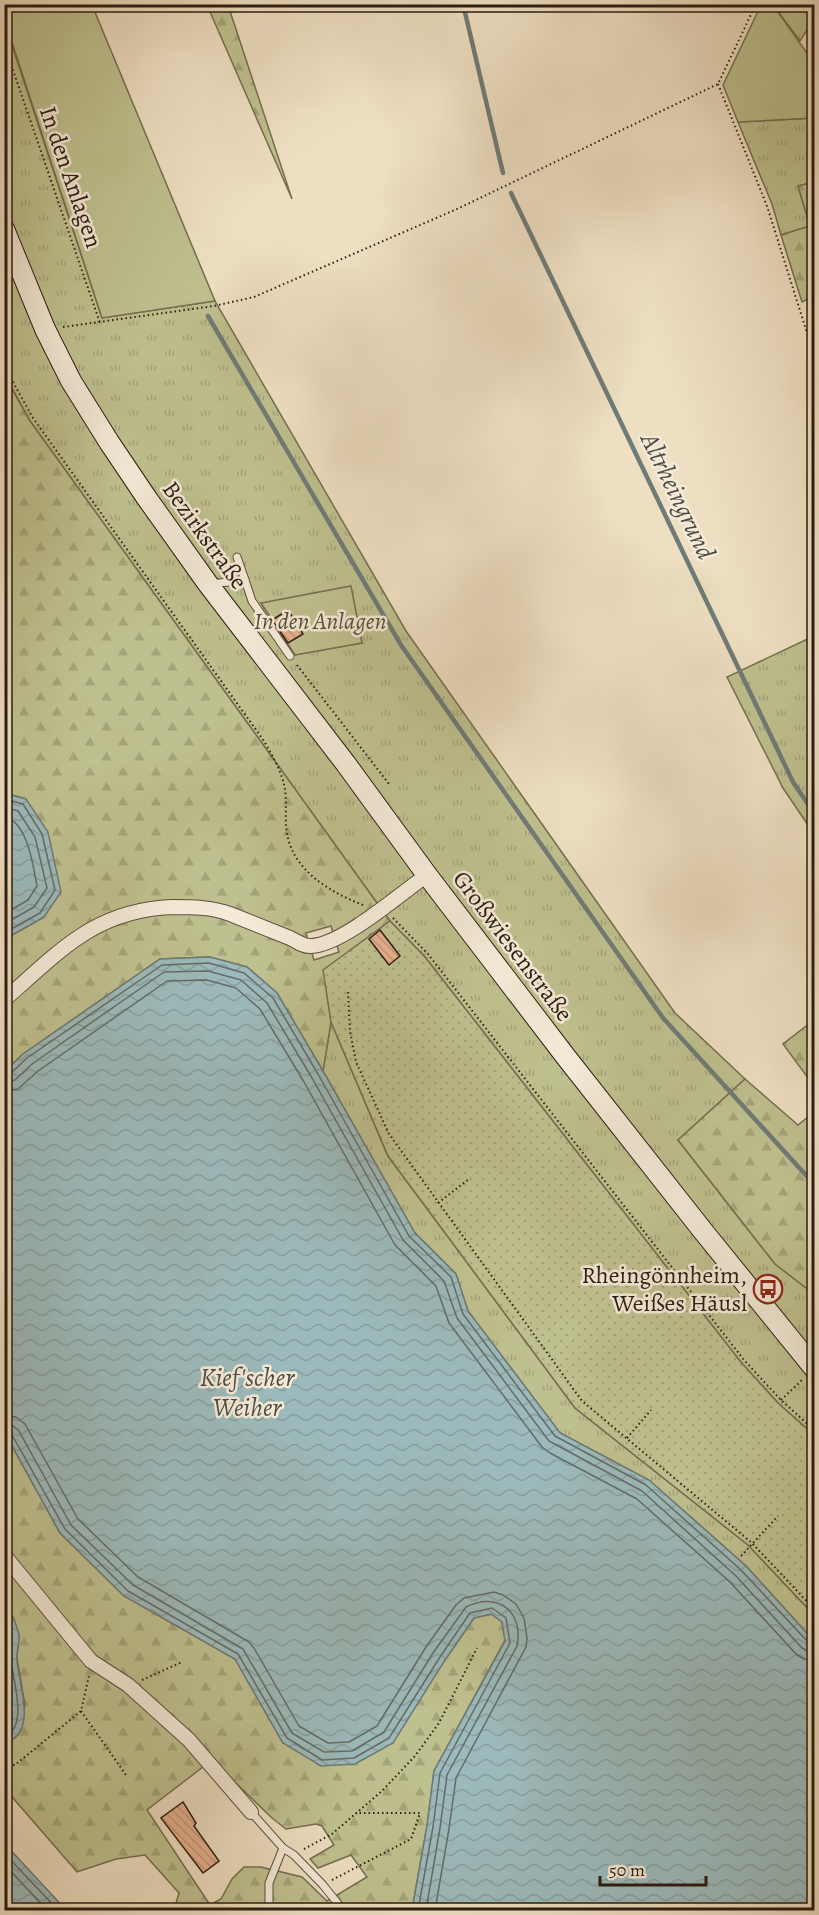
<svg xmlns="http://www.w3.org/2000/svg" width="819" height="1915" viewBox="0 0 819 1915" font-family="Alegreya,serif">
  <defs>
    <pattern id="grass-tufts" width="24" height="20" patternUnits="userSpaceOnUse" patternTransform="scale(1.5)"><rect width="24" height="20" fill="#bfc08f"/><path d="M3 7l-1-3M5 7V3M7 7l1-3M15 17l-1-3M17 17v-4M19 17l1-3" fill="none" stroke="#a4a57a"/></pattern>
    <pattern id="forest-firs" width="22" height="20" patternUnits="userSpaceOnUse" patternTransform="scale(1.5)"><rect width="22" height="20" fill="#bfc08f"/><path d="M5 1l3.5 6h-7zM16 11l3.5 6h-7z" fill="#a4a57a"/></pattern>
    <pattern id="park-dots" width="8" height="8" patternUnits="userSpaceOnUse" patternTransform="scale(1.5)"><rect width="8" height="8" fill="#bfc08f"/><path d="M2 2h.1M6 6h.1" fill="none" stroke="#a4a57a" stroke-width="1.8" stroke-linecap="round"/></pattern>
    <pattern id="water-waves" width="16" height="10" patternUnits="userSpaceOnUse" patternTransform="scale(1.5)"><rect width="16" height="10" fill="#9cbabb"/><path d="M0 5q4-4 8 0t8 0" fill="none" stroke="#879fa0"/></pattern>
    <pattern id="building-back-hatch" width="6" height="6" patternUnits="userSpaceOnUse" patternTransform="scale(1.5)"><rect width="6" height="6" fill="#e5b08d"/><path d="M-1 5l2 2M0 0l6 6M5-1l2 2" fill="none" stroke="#c59779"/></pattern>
  </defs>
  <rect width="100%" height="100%" fill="#eedfc2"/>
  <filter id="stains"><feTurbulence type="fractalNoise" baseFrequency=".00333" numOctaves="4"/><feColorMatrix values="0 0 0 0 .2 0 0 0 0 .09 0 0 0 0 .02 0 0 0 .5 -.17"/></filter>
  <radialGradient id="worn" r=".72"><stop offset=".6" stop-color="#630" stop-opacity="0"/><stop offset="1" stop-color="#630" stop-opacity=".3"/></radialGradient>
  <!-- grass -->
  <g fill="url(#grass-tufts)" stroke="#756e50" stroke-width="1.5" fill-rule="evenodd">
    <path d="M773,5H814V19L800,41Z"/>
    <path d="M4,21L102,318L215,301L406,631L675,1013L745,1079L678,1140L775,1264L814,1294V1435L778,1403L740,1361L425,957L390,921L30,421L5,375ZM261,603L362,643L295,655Z"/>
    <path d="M814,118V182L798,186L810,226L781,235L772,204L738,122Z"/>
    <path d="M814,636V834L783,788L727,677Z"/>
    <path d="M331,1022L388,1156L575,1408L748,1545L814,1615V1641L746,1566L649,1480L560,1433L468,1311L456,1274L415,1233L323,1071Z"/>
  </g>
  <!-- forest -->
  <g fill="url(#forest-firs)" stroke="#756e50" stroke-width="1.5" fill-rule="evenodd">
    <path d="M207,5H228L292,199Z"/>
    <path d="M814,182V296L802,302L781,235L810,226L798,186Z"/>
    <path d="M4,375L30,421L390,921L324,970L331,1022L323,1071L277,993L247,967L209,957L160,959L23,1054L5,1071V939L44,917L26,799L5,793ZM331,926L339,952L314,960L306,933Z"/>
    <path d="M814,1020V1086L783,1044Z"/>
    <path d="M745,1079L798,1125L814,1112V1294L775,1264L678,1140Z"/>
    <path d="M5,1433L60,1533L124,1596L235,1659L283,1743L445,1660L474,1618L492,1614L502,1622L505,1640L434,1771L427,1826L412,1910H174L179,1893L145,1855L116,1859L77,1872L13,1798L5,1780V1743L12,1741L25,1706L17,1658L19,1635L13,1617L5,1615ZM212,1760L272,1818L286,1829L316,1824L322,1826L334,1845L310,1859L318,1868L351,1855L367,1877L327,1901L302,1877L261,1867H244L232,1879L221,1899L210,1905L147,1810Z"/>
  </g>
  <!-- park -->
  <path fill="url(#park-dots)" stroke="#756e50" stroke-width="1.5" d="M390,921L425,957L740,1361L778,1403L814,1435V1615L748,1545L575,1408L388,1156L331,1022L323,970Z"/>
  <!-- garden -->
  <g fill="#bfc08f" stroke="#756e50" stroke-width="1.5">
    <path d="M4,5H92L215,301L102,318L5,21Z"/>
    <path d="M761,5H773L814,63V118L738,122L723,85Z"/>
    <path d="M351,586L362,643L295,655L261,603Z"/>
  </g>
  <!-- water -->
  <g fill="url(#water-waves)" stroke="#6f7b77" stroke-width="1.5">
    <path d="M4,793L26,799L48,832L61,892L44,917L5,939Z"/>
    <path d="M210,957L247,967L277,993L323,1071L415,1233L456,1274L468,1311L560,1433L649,1480L746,1566L814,1641V1910H412L427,1826L434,1771L505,1641L502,1622L491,1614L474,1618L445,1660L393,1743L355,1764L321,1766L283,1743L235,1659L124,1596L60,1533L5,1433V1071L23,1054L160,959Z"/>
    <path d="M5,1615L13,1617C15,1623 18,1629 19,1635C20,1643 16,1651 17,1659C18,1683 39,1733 5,1743Z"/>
    <path d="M5,1844L66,1910H5Z"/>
  </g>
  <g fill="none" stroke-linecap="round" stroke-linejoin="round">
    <!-- shore -->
    <g stroke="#646c66" stroke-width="1.5">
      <path d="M4,799L23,804L42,834L55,890L40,913L4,933"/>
      <path d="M4,807L18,811L35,837L47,888L34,907L4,924"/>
      <path d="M4,816C28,823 33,865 37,886L28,900L4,914"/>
      <path d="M4,1075L10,1074L27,1058L162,965L209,963L244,973L273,998L318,1074L409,1236L451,1277L463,1314L555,1436L646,1485L741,1570L808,1642L814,1644"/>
      <path d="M4,1083L15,1080L32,1064L164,972L208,971L241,980L267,1003L312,1078L403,1240L444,1281L457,1318L549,1441L642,1491L736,1576L802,1648L807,1651L814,1652"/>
      <path d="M4,1092L18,1089L38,1071L167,981L207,980L236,988L260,1009L304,1082L395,1245L436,1286L449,1323L542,1447L550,1453L637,1499L730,1582L796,1654L804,1659L814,1661"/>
      <path d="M4,1415L16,1417L25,1424L78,1519L138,1577L249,1642L254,1648L299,1726L328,1743L349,1742L377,1726L426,1647L456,1605L464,1598L494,1592L503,1595L516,1604L524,1618L527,1638L526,1647L456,1778L449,1829L435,1910"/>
      <path d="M4,1424L12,1425L19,1431L71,1525L133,1585L243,1649L292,1733L324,1752L352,1751L384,1732L433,1653L466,1607C497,1591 524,1611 517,1646L447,1775L440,1828L426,1910"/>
      <path d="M4,1431L9,1432L12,1435L65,1529L128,1591L238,1654L287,1738L322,1760L354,1758L389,1738L440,1657L470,1613L492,1608L506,1618L510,1643L440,1773L433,1827L418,1910"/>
      <path d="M4,1621L9,1623C15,1641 9,1645 11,1661C13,1680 29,1728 4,1737"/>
      <path d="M4,1667C7,1684 18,1714 4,1729"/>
      <path d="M4,1853L58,1910"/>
      <path d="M4,1864L47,1910"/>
    </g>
    <!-- stream -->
    <g stroke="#6f7b77" stroke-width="4.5">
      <path d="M463,4L503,173"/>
      <path d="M511,193L793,782L814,813"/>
      <path d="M208,316L401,645L663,1018L814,1184"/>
    </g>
  </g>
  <!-- building -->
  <g fill="url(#building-back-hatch)" stroke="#2b1d11" stroke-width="1.5">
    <path d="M288,610L303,634L288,643L272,620Z"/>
    <path d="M380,930L400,956L389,965L369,939Z"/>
    <path d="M183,1802L196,1823L194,1826L219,1861L203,1873L161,1818Z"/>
  </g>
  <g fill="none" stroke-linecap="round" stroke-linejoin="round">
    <!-- lane casing -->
    <g stroke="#5c4e3d" stroke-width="9">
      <g id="lane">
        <path d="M237,557L245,580"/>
        <path d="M211,584L245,580L252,601L290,656"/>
        <path d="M251,1812L283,1848L294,1855L323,1885L343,1910"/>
        <path d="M269,1910V1883L283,1848"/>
      </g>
    </g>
    <!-- street casing -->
    <g stroke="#5c4e3d" stroke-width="16">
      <g id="street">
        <path d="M4,1000C58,953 94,910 172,907C192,907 211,907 230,914C250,922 270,930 290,938C296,941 305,947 311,946C342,945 400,894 427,875"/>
        <path d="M4,1555L91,1661L128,1685L189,1740L251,1812"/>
      </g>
    </g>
    <!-- secondary casing -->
    <g stroke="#2b1d11" stroke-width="22">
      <path id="secondary" d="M4,229L45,329L71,381L109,442L146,497L208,584L346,764L427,875L566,1057L703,1231L814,1368"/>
    </g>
    <!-- path -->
    <g stroke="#2b1d11" stroke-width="2" stroke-dasharray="1.5 3" stroke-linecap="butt">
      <path d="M4,44L100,323"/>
      <path d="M718,84L767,206L814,355"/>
      <path d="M63,327L214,306L254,297L457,209L718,84L756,4"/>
      <path d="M4,366L33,418L264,741C270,752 277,763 281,775C288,791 285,809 286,826C289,868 327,891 363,905"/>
      <path d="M297,665L389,784"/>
      <path d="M393,918L428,954L744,1360L781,1400L814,1430"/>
      <path d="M348,992L350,1031L356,1062L389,1134L582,1401L752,1543L814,1609"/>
      <path d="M438,1203L469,1179"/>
      <path d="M781,1400L803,1379"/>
      <path d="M627,1438L651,1410"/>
      <path d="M741,1556L778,1516"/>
      <path d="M142,1680L182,1662"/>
      <path d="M81,1711L126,1775"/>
      <path d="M4,1765H15L81,1711L89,1676"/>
      <path d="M304,1849L332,1834L382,1791L415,1756L439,1723L477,1648"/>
      <path d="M332,1880L411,1839L420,1813H356"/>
    </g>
    <!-- lane -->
    <use href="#lane" stroke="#f4ead7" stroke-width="7"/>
    <!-- street -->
    <use href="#street" stroke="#f4ead7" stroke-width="14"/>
    <!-- secondary -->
    <use href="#secondary" stroke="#f4ead7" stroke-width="20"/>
  </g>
  <!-- icons -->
  <defs>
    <g id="bus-ring" transform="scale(1.5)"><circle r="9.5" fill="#f4ead7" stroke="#8f2418" stroke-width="1.5"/><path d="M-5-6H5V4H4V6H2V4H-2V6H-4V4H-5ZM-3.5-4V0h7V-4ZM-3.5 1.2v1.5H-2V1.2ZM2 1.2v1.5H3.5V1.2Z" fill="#8f2418"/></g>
  </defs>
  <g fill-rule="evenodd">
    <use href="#bus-ring" x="768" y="1289"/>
  </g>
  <g text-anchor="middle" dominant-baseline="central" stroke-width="5" stroke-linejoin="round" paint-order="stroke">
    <!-- street labels -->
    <g font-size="24" fill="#2b1d11" stroke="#f4ead7">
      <text transform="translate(71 177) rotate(71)">In den Anlagen</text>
      <text transform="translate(205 535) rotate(54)">Bezirkstraße</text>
      <text transform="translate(513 946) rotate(53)">Großwiesenstraße</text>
    </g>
    <!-- park labels -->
    <g font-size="24" font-style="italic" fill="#574e37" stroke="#f4ead7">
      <text x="320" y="621">In den Anlagen</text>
    </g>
    <!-- poi labels -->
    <g font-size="24" fill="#2b1d11" stroke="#f4ead7" text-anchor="end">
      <text x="747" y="1275">Rheingönnheim,<tspan x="747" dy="28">Weißes Häusl</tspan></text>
    </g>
    <!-- water labels -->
    <g font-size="26" font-style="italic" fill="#4d4c44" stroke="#f4ead7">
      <text transform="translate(678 496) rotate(64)">Altrheingrund</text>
      <text x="247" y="1377">Kief'scher<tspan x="247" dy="30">Weiher</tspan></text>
    </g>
  </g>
  <!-- margin -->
  <rect width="819" height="1915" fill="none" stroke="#eedfc2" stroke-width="24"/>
  <rect x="6" y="6" width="807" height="1903" fill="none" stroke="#2b1d11" stroke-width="3"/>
  <rect x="12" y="12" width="795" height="1891" fill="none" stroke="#2b1d11" stroke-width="1.5"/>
  <!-- scale -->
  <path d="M600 1876v9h106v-9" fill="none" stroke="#2b1d11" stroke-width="3"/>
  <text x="609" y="1876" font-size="18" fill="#2b1d11" stroke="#f4ead7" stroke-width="4.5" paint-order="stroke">50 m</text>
  <rect width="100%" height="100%" filter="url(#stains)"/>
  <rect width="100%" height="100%" fill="url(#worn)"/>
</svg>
